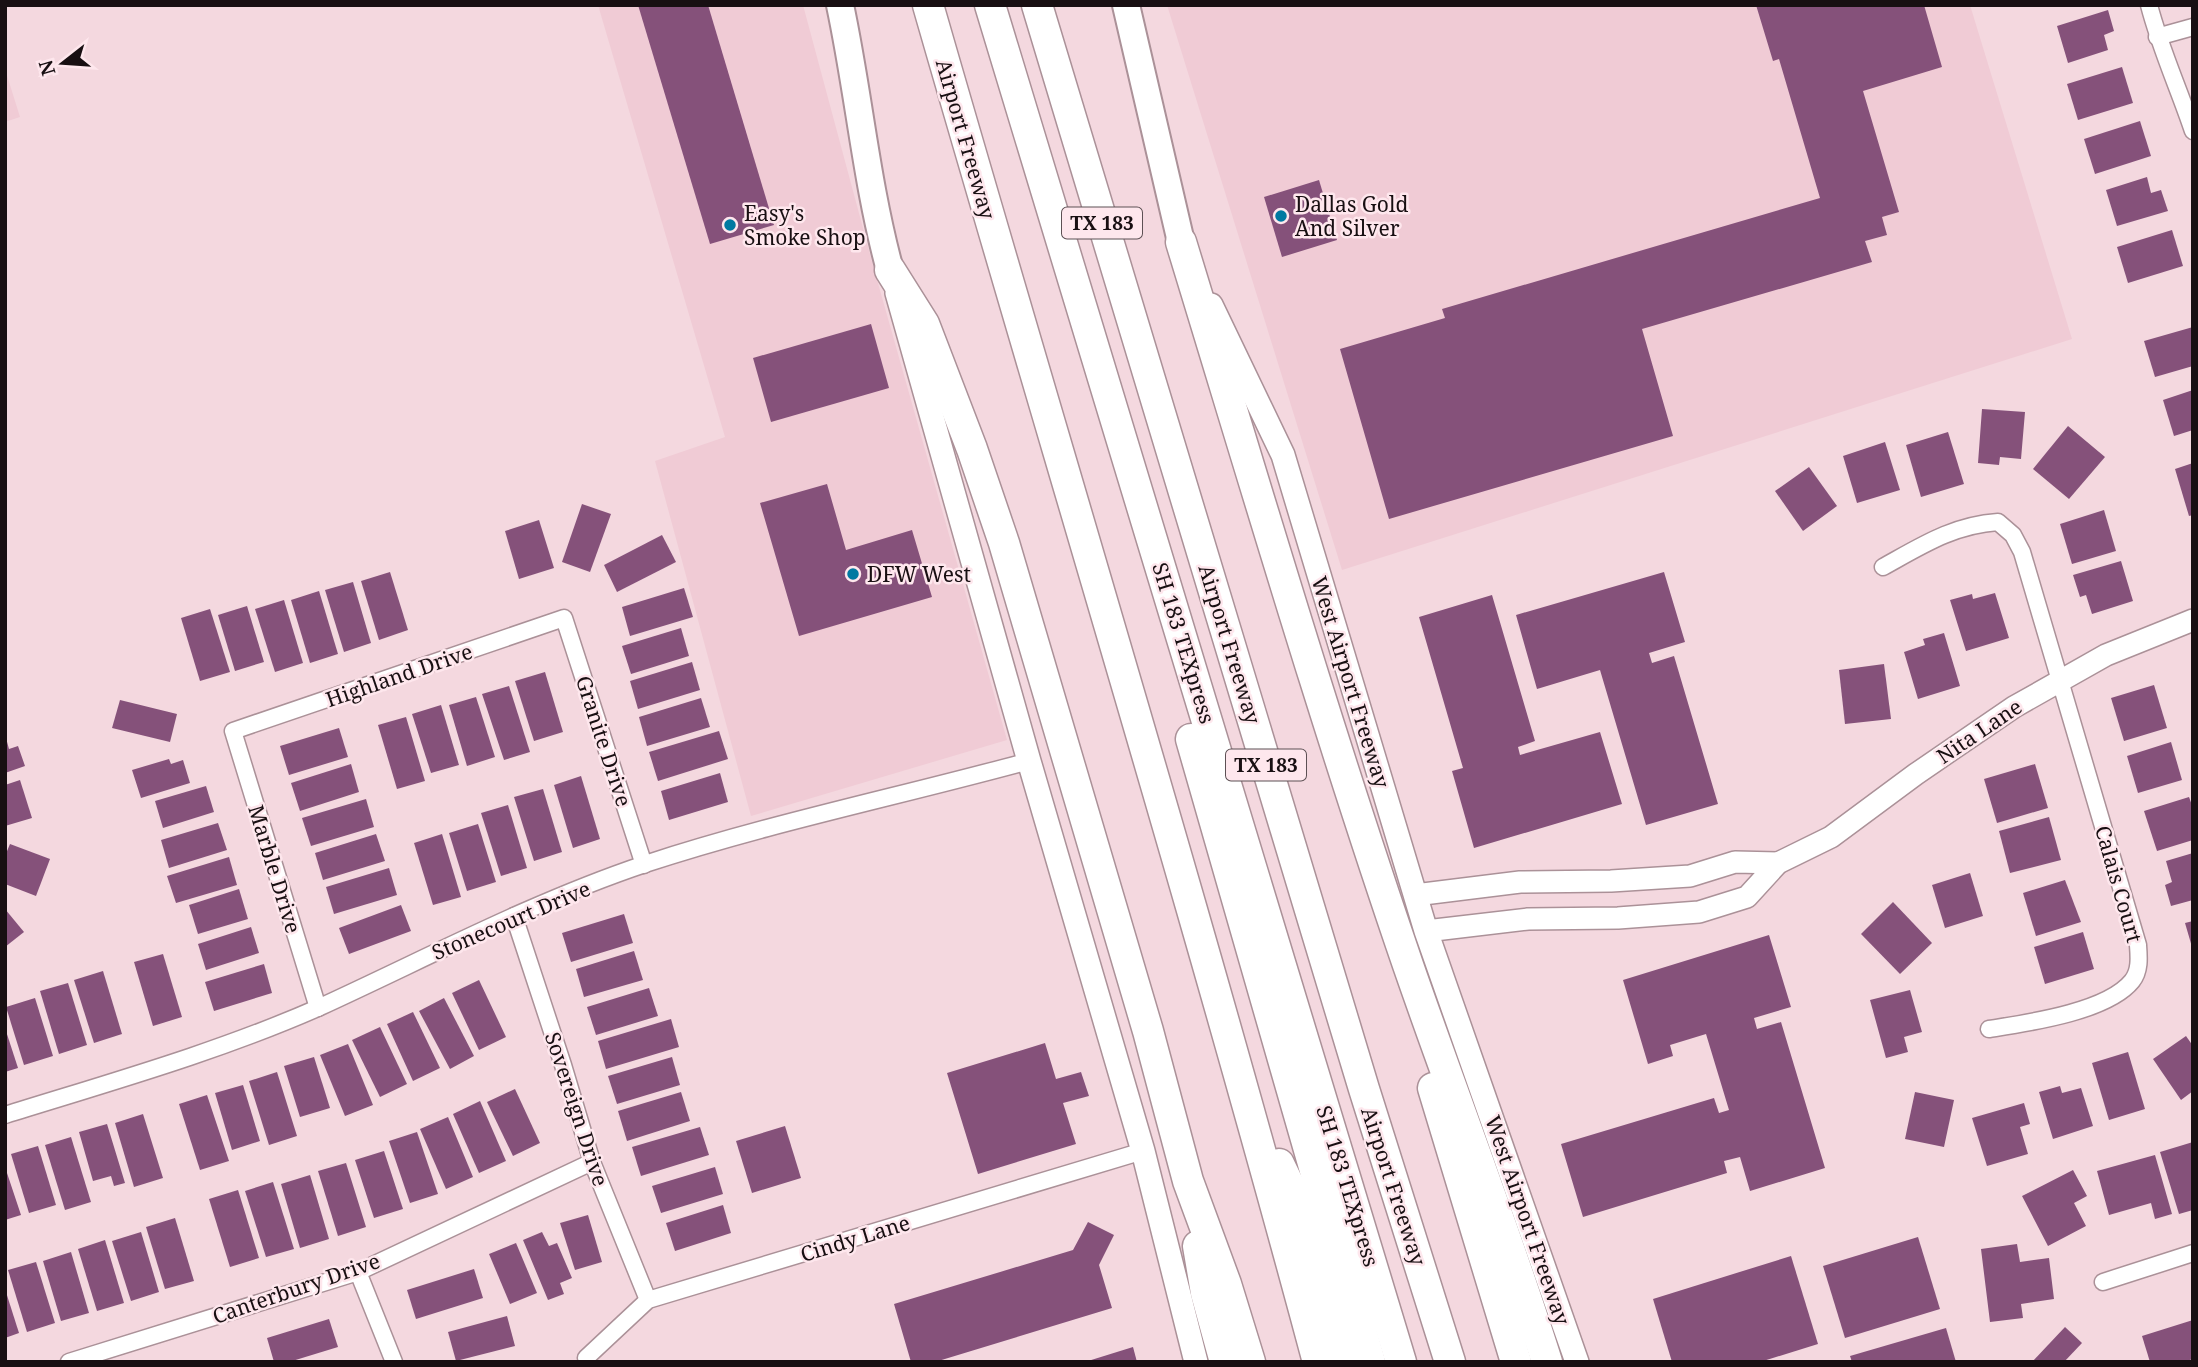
<svg xmlns="http://www.w3.org/2000/svg" width="2198" height="1367" viewBox="0 0 2198 1367" font-family="'Noto Serif',serif">
  <rect width="100%" height="100%" fill="#f4d8df"/>
  <!-- built -->
  <g fill="#f0cbd5">
    <path d="M598,5H803L874,269L1007,740L751,816L655,461L725,437Z"/>
    <path d="M1167,5H1970L2072,339L1342,570Z"/>
    <path d="M5,69L20,117L5,122Z"/>
  </g>
  <!-- building -->
  <g fill="#85517a">
    <path d="M638,5H708L774,225L710,244Z"/>
    <path d="M1756,5H1924L1942,67L1863,91L1899,212L1882,217L1887,235L1865,241L1872,262L1642,329L1673,436L1389,519L1340,349L1445,318L1442,309L1820,198L1779,59L1773,61Z"/>
    <path d="M2108,10L2114,31L2104,35L2108,50L2068,63L2057,26Z"/>
    <path d="M2122,67L2133,103L2078,120L2067,84Z"/>
    <path d="M2140,121L2151,156L2095,174L2084,139Z"/>
    <path d="M2147,177L2151,193L2161,190L2168,211L2117,226L2106,190Z"/>
    <path d="M1319,180L1337,240L1282,257L1264,197Z"/>
    <path d="M2172,230L2183,266L2128,283L2117,247Z"/>
    <path d="M871,324L889,388L771,422L753,358Z"/>
    <path d="M2193,327V366L2155,377L2144,341Z"/>
    <path d="M2193,390V430L2174,436L2163,400Z"/>
    <path d="M1982,409L2025,412L2021,459L2000,457L1999,465L1978,463Z"/>
    <path d="M2068,426L2105,457L2069,499L2033,469Z"/>
    <path d="M1948,432L1964,484L1921,497L1906,445Z"/>
    <path d="M1885,442L1900,490L1857,503L1843,456Z"/>
    <path d="M2193,463V515L2189,516L2175,469Z"/>
    <path d="M1809,467L1837,506L1803,531L1775,491Z"/>
    <path d="M827,484L846,550L912,530L932,597L799,636L760,503Z"/>
    <path d="M582,504L611,514L590,572L562,562Z"/>
    <path d="M2104,510L2116,551L2072,564L2060,524Z"/>
    <path d="M539,520L554,568L519,579L505,531Z"/>
    <path d="M662,535L676,562L617,592L604,565Z"/>
    <path d="M2121,561L2133,601L2092,614L2086,595L2080,597L2073,575Z"/>
    <path d="M390,572L408,630L379,640L361,581Z"/>
    <path d="M1664,572L1685,642L1649,653L1652,663L1674,656L1718,804L1646,825L1600,670L1537,689L1516,615Z"/>
    <path d="M353,582L371,643L344,652L325,590Z"/>
    <path d="M684,588L693,617L630,636L622,607Z"/>
    <path d="M319,591L338,654L310,663L291,600Z"/>
    <path d="M1995,593L2009,638L1966,651L1950,600L1972,594L1973,599Z"/>
    <path d="M1492,595L1535,741L1518,747L1520,755L1600,732L1622,804L1474,848L1452,771L1463,768L1419,617Z"/>
    <path d="M284,600L303,663L275,672L255,609Z"/>
    <path d="M247,606L264,662L235,671L218,615Z"/>
    <path d="M210,609L230,672L200,681L181,618Z"/>
    <path d="M681,628L689,656L631,674L622,646Z"/>
    <path d="M1944,633L1960,686L1918,699L1904,652L1925,645L1923,639Z"/>
    <path d="M692,662L700,690L638,709L630,681Z"/>
    <path d="M1884,664L1891,719L1845,724L1839,670Z"/>
    <path d="M545,672L563,732L534,741L515,681Z"/>
    <path d="M2154,685L2167,728L2124,741L2111,698Z"/>
    <path d="M509,686L530,752L504,760L482,694Z"/>
    <path d="M476,697L495,757L467,766L449,705Z"/>
    <path d="M701,698L710,727L647,746L639,717Z"/>
    <path d="M120,700L177,714L170,742L112,728Z"/>
    <path d="M441,705L459,765L431,773L412,714Z"/>
    <path d="M406,717L425,781L397,789L378,725Z"/>
    <path d="M339,728L348,757L289,775L280,746Z"/>
    <path d="M719,731L728,759L658,781L649,752Z"/>
    <path d="M6,738L9,749L18,746L25,766L5,773Z"/>
    <path d="M2171,742L2182,780L2138,793L2127,756Z"/>
    <path d="M169,759L171,764L183,760L190,783L141,798L132,770Z"/>
    <path d="M351,764L359,792L300,811L291,783Z"/>
    <path d="M2035,764L2048,808L1997,823L1984,779Z"/>
    <path d="M720,773L728,802L669,820L661,791Z"/>
    <path d="M581,776L600,839L573,848L554,785Z"/>
    <path d="M20,780L32,818L5,826V785Z"/>
    <path d="M206,786L214,812L163,828L155,801Z"/>
    <path d="M543,789L562,852L534,861L514,797Z"/>
    <path d="M2189,797L2193,808V840L2157,851L2144,811Z"/>
    <path d="M366,799L374,827L311,846L302,818Z"/>
    <path d="M508,805L527,868L501,876L481,813Z"/>
    <path d="M2049,817L2061,860L2010,873L1999,831Z"/>
    <path d="M218,823L227,850L169,868L161,840Z"/>
    <path d="M478,824L496,882L467,891L449,833Z"/>
    <path d="M376,834L385,861L323,880L315,853Z"/>
    <path d="M442,834L461,897L433,905L414,843Z"/>
    <path d="M10,844L50,859L36,896L5,884V856Z"/>
    <path d="M2193,853V900L2171,906L2165,885L2172,882L2166,861Z"/>
    <path d="M229,857L237,885L176,903L167,876Z"/>
    <path d="M389,868L397,895L334,914L326,887Z"/>
    <path d="M1970,873L1983,916L1945,928L1932,885Z"/>
    <path d="M2065,880L2081,922L2036,936L2023,893Z"/>
    <path d="M239,889L248,919L198,934L189,905Z"/>
    <path d="M1893,902L1932,943L1900,974L1861,934Z"/>
    <path d="M401,905L411,931L349,954L339,928Z"/>
    <path d="M5,909L24,932L5,947Z"/>
    <path d="M624,914L633,943L571,962L562,933Z"/>
    <path d="M2193,921V947H2192L2185,923Z"/>
    <path d="M251,927L259,953L206,970L198,944Z"/>
    <path d="M2083,932L2094,969L2045,984L2034,947Z"/>
    <path d="M1769,935L1791,1007L1754,1018L1757,1029L1781,1022L1825,1168L1750,1191L1740,1157L1724,1161L1727,1173L1583,1217L1561,1144L1714,1098L1719,1113L1729,1110L1706,1034L1670,1045L1673,1056L1648,1064L1623,980Z"/>
    <path d="M634,951L643,980L584,997L576,969Z"/>
    <path d="M163,954L182,1017L153,1026L134,962Z"/>
    <path d="M264,964L272,993L214,1011L205,982Z"/>
    <path d="M103,971L122,1034L94,1043L74,980Z"/>
    <path d="M479,980L506,1037L479,1050L452,993Z"/>
    <path d="M68,983L87,1045L59,1054L40,991Z"/>
    <path d="M649,988L658,1016L596,1035L587,1007Z"/>
    <path d="M1910,990L1922,1032L1904,1037L1908,1052L1886,1058L1870,1000Z"/>
    <path d="M35,998L53,1056L24,1065L6,1007Z"/>
    <path d="M444,998L474,1056L450,1069L419,1011Z"/>
    <path d="M413,1012L440,1068L413,1081L387,1024Z"/>
    <path d="M671,1019L679,1047L606,1069L598,1041Z"/>
    <path d="M380,1027L407,1084L380,1097L352,1040Z"/>
    <path d="M5,1028L18,1068L5,1072Z"/>
    <path d="M2186,1036L2193,1046V1091L2181,1100L2153,1059Z"/>
    <path d="M1045,1043L1056,1079L1081,1072L1089,1096L1063,1103L1076,1144L978,1174L947,1073Z"/>
    <path d="M348,1044L373,1105L345,1116L320,1055Z"/>
    <path d="M2128,1052L2145,1109L2109,1120L2092,1063Z"/>
    <path d="M314,1057L330,1108L300,1117L284,1066Z"/>
    <path d="M672,1057L680,1085L617,1104L608,1076Z"/>
    <path d="M277,1072L297,1136L269,1145L249,1081Z"/>
    <path d="M243,1085L260,1141L232,1150L215,1093Z"/>
    <path d="M2060,1086L2062,1093L2081,1088L2093,1126L2053,1139L2039,1092Z"/>
    <path d="M515,1089L540,1143L513,1156L487,1102Z"/>
    <path d="M681,1092L690,1121L627,1141L618,1111Z"/>
    <path d="M1915,1092L1954,1100L1944,1147L1905,1139Z"/>
    <path d="M207,1095L229,1161L200,1170L179,1104Z"/>
    <path d="M480,1101L506,1161L479,1173L453,1114Z"/>
    <path d="M2024,1103L2030,1124L2020,1127L2028,1154L1987,1166L1972,1118Z"/>
    <path d="M143,1114L163,1178L134,1187L115,1123Z"/>
    <path d="M448,1117L473,1177L446,1189L420,1129Z"/>
    <path d="M107,1124L125,1183L114,1186L111,1176L93,1181L79,1132Z"/>
    <path d="M785,1126L801,1178L752,1193L736,1141Z"/>
    <path d="M700,1127L709,1155L641,1176L632,1147Z"/>
    <path d="M417,1132L438,1194L410,1203L389,1141Z"/>
    <path d="M71,1137L91,1202L65,1210L45,1145Z"/>
    <path d="M2193,1142V1210L2179,1214L2160,1152Z"/>
    <path d="M38,1146L56,1205L29,1213L11,1154Z"/>
    <path d="M384,1151L403,1209L374,1218L355,1160Z"/>
    <path d="M2155,1155L2172,1214L2155,1219L2151,1203L2109,1215L2097,1171Z"/>
    <path d="M346,1163L366,1227L338,1236L318,1171Z"/>
    <path d="M5,1167L21,1215L5,1220Z"/>
    <path d="M715,1167L723,1194L661,1213L652,1186Z"/>
    <path d="M2073,1170L2087,1196L2074,1203L2086,1226L2048,1246L2022,1196Z"/>
    <path d="M310,1175L329,1239L300,1248L281,1184Z"/>
    <path d="M273,1182L294,1249L266,1257L245,1191Z"/>
    <path d="M238,1190L259,1258L230,1267L209,1199Z"/>
    <path d="M723,1205L731,1233L675,1251L666,1223Z"/>
    <path d="M588,1215L602,1262L575,1270L560,1223Z"/>
    <path d="M175,1218L194,1281L165,1289L146,1227Z"/>
    <path d="M1088,1222L1114,1235L1099,1265L1112,1308L935,1362H911L894,1304L1073,1250Z"/>
    <path d="M141,1232L159,1292L131,1301L112,1241Z"/>
    <path d="M542,1232L549,1246L557,1243L572,1278L560,1283L564,1294L548,1300L523,1240Z"/>
    <path d="M1918,1237L1940,1309L1845,1338L1823,1266Z"/>
    <path d="M105,1240L124,1303L97,1311L78,1249Z"/>
    <path d="M516,1243L537,1293L510,1304L489,1254Z"/>
    <path d="M2017,1244L2020,1262L2049,1258L2054,1299L2021,1304L2023,1318L1990,1322L1981,1249Z"/>
    <path d="M71,1252L89,1313L61,1321L43,1261Z"/>
    <path d="M1791,1256L1818,1344L1760,1362H1672L1653,1299Z"/>
    <path d="M36,1262L55,1323L27,1332L8,1270Z"/>
    <path d="M474,1269L483,1298L416,1319L407,1290Z"/>
    <path d="M5,1289L19,1333L5,1338Z"/>
    <path d="M507,1316L515,1346L456,1361L448,1332Z"/>
    <path d="M329,1319L338,1347L289,1362H274L267,1338Z"/>
    <path d="M2193,1320V1359L2183,1362H2150L2142,1336Z"/>
    <path d="M2065,1327L2082,1343L2064,1362H2032Z"/>
    <path d="M1946,1328L1956,1362H1852L1850,1356Z"/>
    <path d="M1133,1347L1137,1362H1088V1361Z"/>
  </g>
  <g fill="none" stroke-linecap="round" stroke-linejoin="round">
    <!-- minor casing -->
    <g stroke="#ab9198" stroke-width="19">
      <g id="minor">
        <path d="M2149,5C2160,48 2179,89 2193,131"/>
        <path d="M2157,37L2193,27"/>
        <path d="M1883,567C1921,546 1953,525 1998,522L2013,535L2022,552L2138,945C2139,958 2140,971 2132,981C2107,1012 2027,1023 1989,1029"/>
        <path d="M514,916L563,1065L592,1162L648,1300"/>
        <path d="M318,1008L233,731L564,618L644,865"/>
        <path d="M5,1115C111,1082 218,1052 320,1007C427,958 532,902 645,864C770,823 901,796 1029,761"/>
        <path d="M358,1272L394,1362"/>
        <path d="M2103,1282L2193,1253"/>
        <path d="M586,1358L648,1300L1143,1151"/>
        <path d="M69,1362L358,1272L592,1162"/>
      </g>
    </g>
    <!-- tertiary casing -->
    <g stroke="#ab9198" stroke-width="24">
      <g id="tertiary">
        <path d="M1415,895L1520,882L1611,881L1690,876L1735,862L1778,863"/>
        <path d="M1426,931L1528,919L1618,918L1699,912L1747,897L1778,863L1831,837L1916,774L2014,707L2106,655L2193,620"/>
      </g>
    </g>
    <!-- secondary casing -->
    <g stroke="#ab9198" stroke-width="26">
      <g id="secondary">
        <path d="M897,293L1029,761L1143,1151L1196,1362"/>
        <path d="M1211,305L1283,455L1426,931L1577,1362"/>
      </g>
    </g>
    <!-- primary casing -->
    <g stroke="#ab9198" stroke-width="30">
      <g id="primary">
        <path d="M840,5C859,94 866,182 890,270"/>
        <path d="M1126,5L1181,242"/>
      </g>
    </g>
    <!-- motorway casing -->
    <g stroke="#ab9198" stroke-width="33">
      <g id="motorway">
        <path d="M928,5C1058,457 1196,907 1318,1362"/>
        <path d="M990,5L1401,1362"/>
        <path d="M1037,5L1364,1089L1450,1362"/>
        <path d="M1181,242C1255,484 1326,726 1408,965C1454,1098 1505,1228 1547,1362"/>
        <path d="M890,270L924,324L972,449L1004,543L1148,1031L1188,1181L1226,1284L1250,1362"/>
        <path d="M1191,739L1370,1362"/>
        <path d="M1433,1088L1516,1362"/>
        <path d="M1279,1164L1306,1220L1346,1362"/>
        <path d="M1198,1246L1206,1293L1225,1362"/>
      </g>
    </g>
    <!-- minor -->
    <use href="#minor" stroke="#fff" stroke-width="16"/>
    <!-- tertiary -->
    <use href="#tertiary" stroke="#fff" stroke-width="21"/>
    <!-- secondary -->
    <use href="#secondary" stroke="#fff" stroke-width="23"/>
    <!-- primary -->
    <use href="#primary" stroke="#fff" stroke-width="26"/>
    <!-- motorway -->
    <use href="#motorway" stroke="#fff" stroke-width="30"/>
  </g>
  <!-- markers -->
  <g fill="#0079a1" stroke="#fee7ed" stroke-width="2.5">
    <circle cx="1281" cy="216" r="7"/>
    <circle cx="730" cy="225" r="7"/>
    <circle cx="853" cy="574" r="7"/>
  </g>
  <g text-anchor="middle" dominant-baseline="central" stroke-width="5" stroke-linejoin="round" paint-order="stroke">
    <!-- shield labels -->
    <g fill="#fee7ed" stroke="#5d5054" stroke-width="2">
      <rect x="1062" y="207.5" width="80" height="31" rx="5"/>
      <rect x="1226" y="749.5" width="80" height="31" rx="5"/>
    </g>
    <g font-size="19" font-weight="bold" fill="#180f12">
      <text x="1102" y="223">TX 183</text>
      <text x="1266" y="765">TX 183</text>
    </g>
    <!-- street labels -->
    <g font-size="21" fill="#180f12" stroke="#fee7ed">
      <text transform="translate(966 139) rotate(74)">Airport Freeway</text>
      <text transform="translate(1184 643) rotate(73)">SH 183 TEXpress</text>
      <text transform="translate(1230 644) rotate(73)">Airport Freeway</text>
      <text transform="translate(399 675) rotate(-19)">Highland Drive</text>
      <text transform="translate(1351 682) rotate(73)">West Airport Freeway</text>
      <text transform="translate(1979 731) rotate(-34)">Nita Lane</text>
      <text transform="translate(604 741) rotate(72)">Granite Drive</text>
      <text transform="translate(275 869) rotate(73)">Marble Drive</text>
      <text transform="translate(2119 884) rotate(74)">Calais Court</text>
      <text transform="translate(511 920) rotate(-23)">Stonecourt Drive</text>
      <text transform="translate(577 1109) rotate(72)">Sovereign Drive</text>
      <text transform="translate(1348 1186) rotate(73)">SH 183 TEXpress</text>
      <text transform="translate(1394 1186) rotate(72)">Airport Freeway</text>
      <text transform="translate(1528 1220) rotate(71)">West Airport Freeway</text>
      <text transform="translate(855 1238) rotate(-17)">Cindy Lane</text>
      <text transform="translate(296 1288) rotate(-19)">Canterbury Drive</text>
    </g>
    <!-- poi labels -->
    <g font-size="21" fill="#180f12" stroke="#fee7ed" text-anchor="start">
      <text x="1295" y="204">Dallas Gold<tspan x="1295" dy="24">And Silver</tspan></text>
      <text x="744" y="213">Easy's<tspan x="744" dy="24">Smoke Shop</tspan></text>
      <text x="867" y="574">DFW West</text>
    </g>
  </g>
  <!-- border -->
  <rect width="2198" height="1367" fill="none" stroke="#180f12" stroke-width="14"/>
  <!-- north arrow -->
  <g transform="translate(63 63) rotate(253)" stroke="#fee7ed" stroke-width="5" paint-order="stroke">
  <path d="M0-5L12 26L0 18L-12 26Z" fill="#180f12"/>
  <text y="-10" font-size="19" font-weight="bold" text-anchor="middle" fill="#180f12">N</text>
  </g>
</svg>
